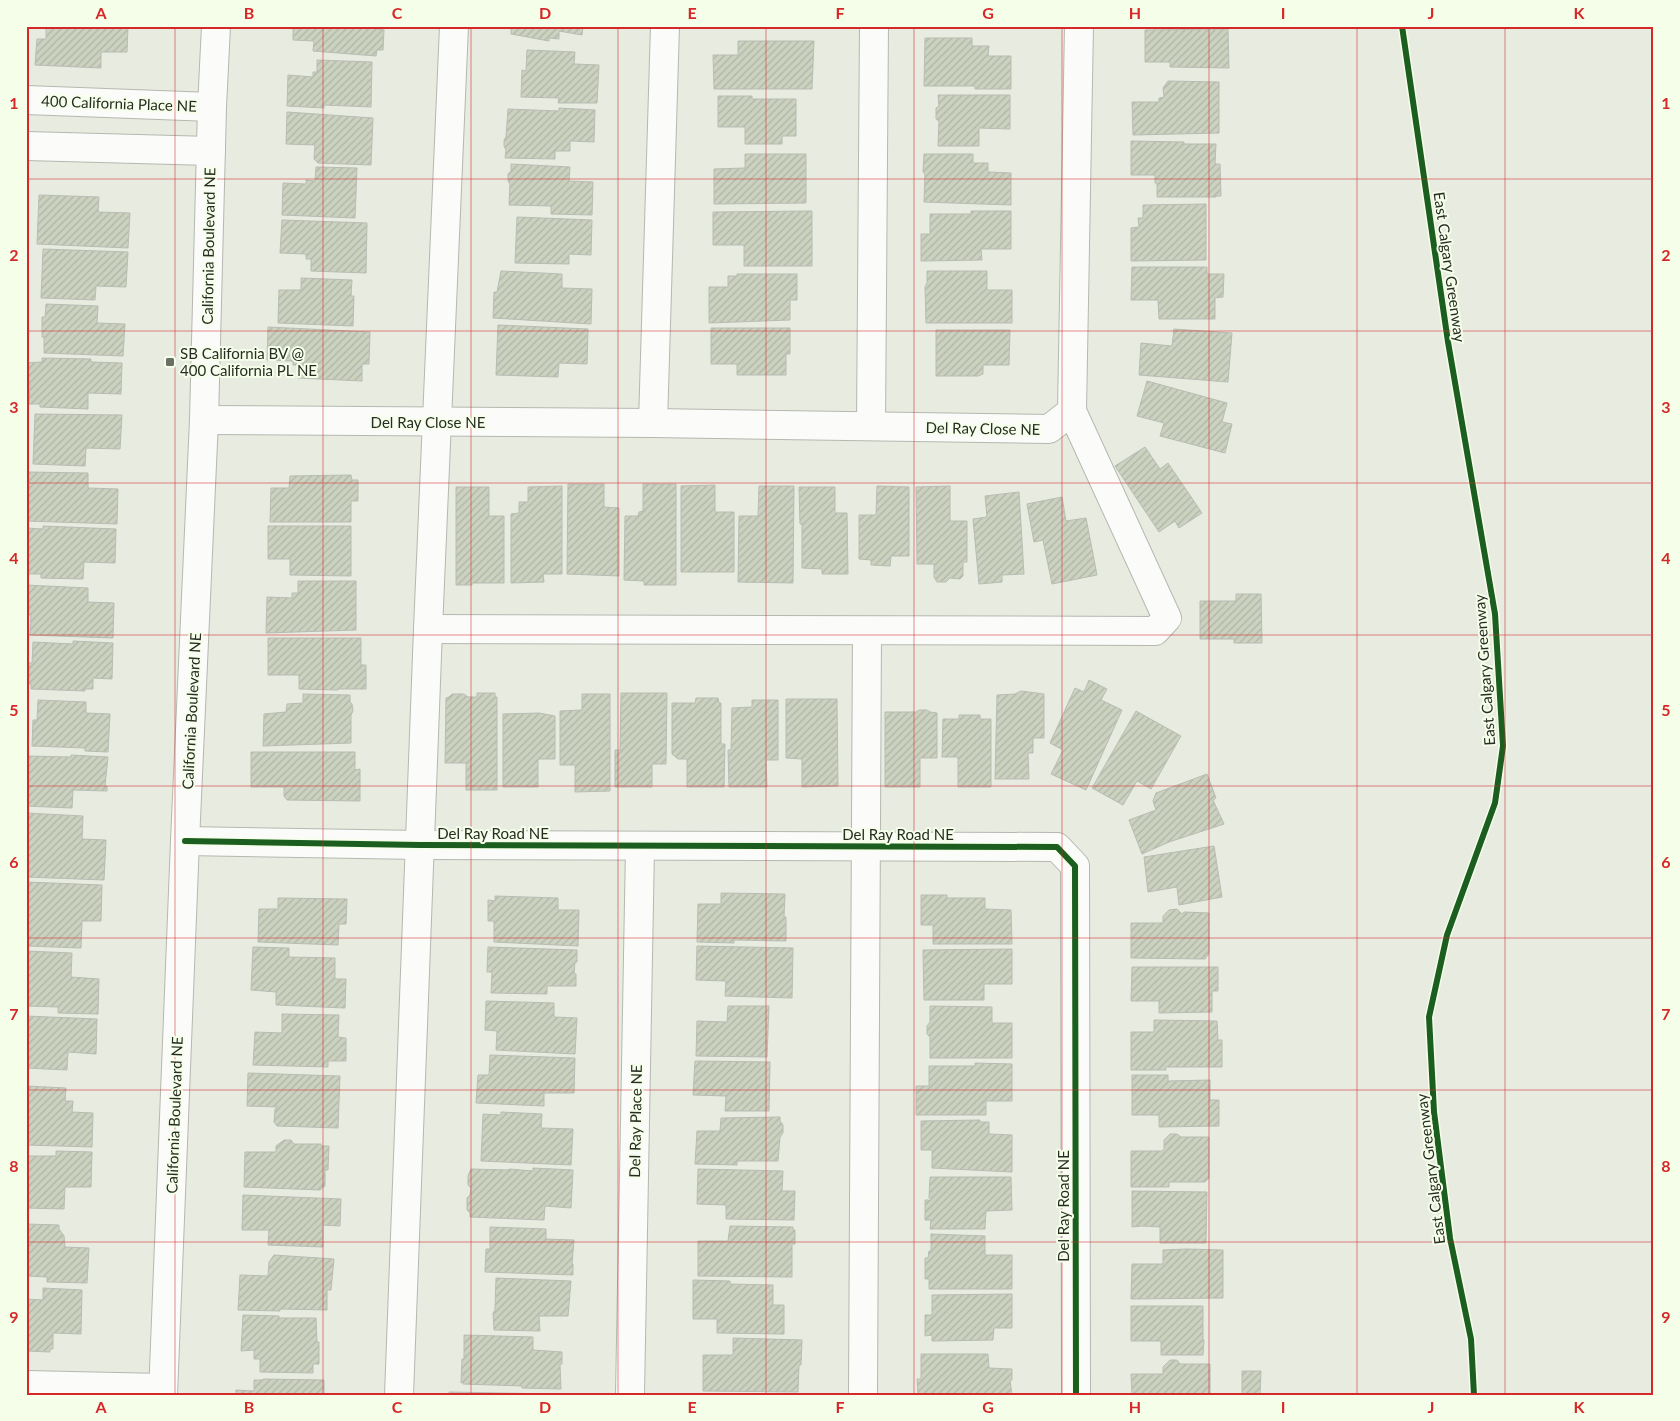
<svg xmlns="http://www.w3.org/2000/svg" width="1680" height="1421" viewBox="0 0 1680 1421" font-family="Lato,sans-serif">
  <defs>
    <pattern id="building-hatch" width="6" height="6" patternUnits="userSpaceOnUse" patternTransform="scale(1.25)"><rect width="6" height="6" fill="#ccd2c0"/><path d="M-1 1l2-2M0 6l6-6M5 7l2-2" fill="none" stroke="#afb4a5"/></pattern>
  </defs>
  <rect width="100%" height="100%" fill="#e7ebe0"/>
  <!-- building -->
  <g fill="url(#building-hatch)" stroke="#b9bcb3">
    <path d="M46,26H128L127,52H101V68L35,65L37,39H46Z"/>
    <path d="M293,26H377V29L384,30L383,50H377L376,56L313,51L314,41L293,40Z"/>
    <path d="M511,26H583L582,35L559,31V39L549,38V41L511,34Z"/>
    <path d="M1228,29L1229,68L1170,67V62H1145V30Z"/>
    <path d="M925,38H972V46H989L988,56H1011V89H975V86H924Z"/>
    <path d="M738,41H814L812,89H714L713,55H738Z"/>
    <path d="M527,50L575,52L574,64L599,65L597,103H558L559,98L521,97L522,70L526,71Z"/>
    <path d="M317,60L372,62L371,107L324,105V108L287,106L288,75L313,77V72H317Z"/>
    <path d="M1168,81L1219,82V133L1133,135L1132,102H1159V98L1164,97L1163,88Z"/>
    <path d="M938,95H1010V129L979,128V146H938L939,121L936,119V108L939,106Z"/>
    <path d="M718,96H752V99H796V136H782V144H745V127H718Z"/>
    <path d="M559,108L595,110L594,142L570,141V151H555V159L505,158L506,150L504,146V140L506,137L508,109L559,111Z"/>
    <path d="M287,112L373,118L371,165L318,163L314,159L315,145L286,144Z"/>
    <path d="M1131,141L1184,142V144H1216L1215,164H1220L1221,196H1216V197H1157V183H1155V175H1131Z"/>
    <path d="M745,154H806V203L714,204V169L745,168Z"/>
    <path d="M924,154H973V163H988V172L1011,173V205L924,202L925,174L923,172Z"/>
    <path d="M511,164L570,167L569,181L593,182L592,215L551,214V206L509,205L510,184L508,181V174L511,171Z"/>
    <path d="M316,167L357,168L355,218L282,215L283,183L306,184V180L315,181Z"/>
    <path d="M39,195L99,197L98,212L130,213L128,248L37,244Z"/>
    <path d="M1206,204V260L1131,261V228L1139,227L1138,218H1143V205Z"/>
    <path d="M812,211V266H744V245H713V212Z"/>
    <path d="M971,211H1011V249H981L982,260L921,261V234H930V214H971Z"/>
    <path d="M517,217L592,220L591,255L569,254V264L515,263Z"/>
    <path d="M282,220L367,223L366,273L311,271V259H306V254L280,253Z"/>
    <path d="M43,249L128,252L126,287L96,286L95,300L41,298Z"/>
    <path d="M1132,267H1207V274H1224L1223,297L1215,298V319H1159L1158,300H1131Z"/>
    <path d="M501,271L562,274V288L592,289L591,324L493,318L494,292H497Z"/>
    <path d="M927,271H987V290H1012V323H926L925,287L927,283Z"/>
    <path d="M737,274H797V300H790V320L709,323V287H728V276H737Z"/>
    <path d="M301,278L352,280L351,296H354L353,326L278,323L279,290H301Z"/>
    <path d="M46,304L98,306L97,323L125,324L123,356L44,353V337H42V317H45Z"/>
    <path d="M498,325L588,329L587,364L559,363L558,377L496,375Z"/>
    <path d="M268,327L370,332L369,364H362V381L298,378V365H293V361L267,360Z"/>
    <path d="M711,328H790V354H786V375H737V364H711Z"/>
    <path d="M1174,329L1232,333L1228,382L1139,375L1141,343L1172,346Z"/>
    <path d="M936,330H1010L1009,365H983V374L978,376H936Z"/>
    <path d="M42,358L91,359V362L122,363L121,394L88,393V409L40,407V404H29L30,384H26V363L42,362Z"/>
    <path d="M1147,381L1227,403L1222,422L1232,424L1225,453L1160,436L1164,423L1137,416Z"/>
    <path d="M35,414L122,415L120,449L86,448L85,466L33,464Z"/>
    <path d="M1145,447L1160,469L1168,463L1202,513L1179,528L1175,521L1159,532L1115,466Z"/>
    <path d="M27,472L88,473V488L118,489L117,524L26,521Z"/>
    <path d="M351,475L352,480H358V501H351V522H270L271,488H289L290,476Z"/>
    <path d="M568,484H604V507L619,508V576L567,574Z"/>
    <path d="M643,484H676V585H644V581L624,580L625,516H638L639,512L643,511Z"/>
    <path d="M715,485V512H734V572H681V486Z"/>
    <path d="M562,486V574H543L544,582L511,583V514L519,513V502H528V487Z"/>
    <path d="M759,486H794L793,583L738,582L739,516H758Z"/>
    <path d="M877,486L909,487V556H891L890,566L871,565V560L859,559V515H876Z"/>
    <path d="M950,486V521H967V562H963V576L960,579L950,578L946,582H937L934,577V564H917L916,487Z"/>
    <path d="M456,487H489V516H504V583H472V585H456Z"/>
    <path d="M799,487H835V513H847L848,574H822V569L802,568V524H800Z"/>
    <path d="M1019,492L1024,574L1002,575V582L979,584L973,519L987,517L985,496Z"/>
    <path d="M1062,497L1066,521L1086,518L1097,575L1052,584L1043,540L1034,542L1027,504Z"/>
    <path d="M43,526L116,529L115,563L84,562L83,579L41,578V574H26V528L43,529Z"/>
    <path d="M268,526H351V576L290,575V559H268Z"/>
    <path d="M298,581H356V630L266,633L267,597L292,598V593H298Z"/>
    <path d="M26,585L88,588V602L114,603L113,638L30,635L31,615H26Z"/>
    <path d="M1236,594H1261L1262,643H1234V639H1200V601H1236Z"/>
    <path d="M268,638H361V665H366V689H338V690L299,689V675H268Z"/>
    <path d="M73,641L113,643L112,679L93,678V689H85V691L31,689V684L26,683V663H32L33,642L73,644Z"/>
    <path d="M1089,680L1107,689L1101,700L1122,710L1086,790L1051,774L1063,750L1050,743L1075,688L1084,692Z"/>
    <path d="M1021,691L1044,694V738H1033V753H1028L1029,779H995L997,695L1015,694Z"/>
    <path d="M477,693H495V697H497V790H466V763H445L446,698L449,697L452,694H464L468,697H477Z"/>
    <path d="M621,693H667L666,764H652V787H615V750H620Z"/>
    <path d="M303,694L350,695V702L352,704L353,711L351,715V743L263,746L264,714L286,712L287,704L303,703Z"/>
    <path d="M582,694H610V791L575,792V765H560V711L582,710Z"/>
    <path d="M696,698H718L719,703H721V744H725L724,787H687V759H678L672,754V703H695Z"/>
    <path d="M786,699H837L838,786L802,787V759L786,758Z"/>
    <path d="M38,700L86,702V713L110,714L108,752L85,751V748L32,746L33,720H37Z"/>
    <path d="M752,700H778V760H766L767,787H729L728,750H731L732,708L752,707Z"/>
    <path d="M919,710H927L930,712L937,713V758H920V787H885V712H916Z"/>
    <path d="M1136,711L1181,736L1151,789L1137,781L1123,805L1092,788Z"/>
    <path d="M539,713L555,716V759H538V787H503V714Z"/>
    <path d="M959,715H980V719H991V787H958V757H942L943,719H959Z"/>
    <path d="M251,752H355V770L360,769V801L287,800L284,796V787H251Z"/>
    <path d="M71,755L108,757L105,786H107V791L73,790L72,808L26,806V756L71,757Z"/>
    <path d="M1207,774L1216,798L1213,800L1224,824L1169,842L1142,854L1129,820L1156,810L1153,801L1156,793Z"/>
    <path d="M26,813L83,816L82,839L106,840L104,880L26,877Z"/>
    <path d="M1214,846L1222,897L1179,905L1177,887L1148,892L1144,857Z"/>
    <path d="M26,882L102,885L101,921H82L81,948L26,946Z"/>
    <path d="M721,893L785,894L784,917H786V941L734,940V943L697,942L698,904H721Z"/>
    <path d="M921,895H947V898H985V909L1011,910L1012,944H933V925H921Z"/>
    <path d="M495,896L558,898V910H579L578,946L494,942V921H488V900L495,901Z"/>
    <path d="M278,898L347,899L346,924H339L338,945L258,942L259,909H278Z"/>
    <path d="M1177,909L1182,914L1184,912L1209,913V953L1205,959L1131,958V923H1163V916L1169,910Z"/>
    <path d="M697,946L793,948L792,998L725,996L726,981L696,980Z"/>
    <path d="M253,947L289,948V957L335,958V979H346L345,1008L276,1005V992L251,990Z"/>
    <path d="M488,947L577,950V962H575L574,974H576V986H547V994L491,993L492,972H487Z"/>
    <path d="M1012,949V984H984V1000H924L923,950Z"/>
    <path d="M26,951L72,953L71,977L99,979L98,1014L58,1013V1007L26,1006Z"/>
    <path d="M1132,967H1218V991H1212V1012L1159,1013V1001H1131Z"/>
    <path d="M486,1001L554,1003V1017L577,1018L575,1054L496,1050L497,1031L485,1030Z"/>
    <path d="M728,1006H769L767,1057L696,1056L697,1021L727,1022Z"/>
    <path d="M930,1006L992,1007V1023H1012V1058H930V1037L927,1034V1026L930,1022Z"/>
    <path d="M282,1014L339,1015L338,1037L346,1038V1061H328V1067L253,1065L255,1032L282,1033Z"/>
    <path d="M26,1016L97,1019L96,1054L68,1052L67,1070L26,1068Z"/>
    <path d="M1154,1020L1217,1021L1218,1040H1222V1067H1166V1070H1131V1032H1154Z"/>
    <path d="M490,1055L575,1058L574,1093H544V1106L476,1103L478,1075H489Z"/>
    <path d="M695,1061L770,1062L769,1111H725L726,1096L693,1095Z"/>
    <path d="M975,1063L1012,1064V1101H986V1115H916V1086H929V1066H975Z"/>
    <path d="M248,1073L340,1076L338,1128L277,1126L274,1122L275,1109L278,1107L247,1106Z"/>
    <path d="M1132,1075H1168V1081L1210,1080V1100H1219V1126L1159,1127V1115H1132Z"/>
    <path d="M26,1086L66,1088L65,1101H73L72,1112L93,1113L92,1147L26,1145Z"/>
    <path d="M501,1112L542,1114L541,1128L573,1129L571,1165L481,1161L483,1114L501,1115Z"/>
    <path d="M780,1117V1121L783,1125V1133L780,1137L778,1161H737V1165L695,1164L697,1131H720L721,1118Z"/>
    <path d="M980,1120V1122H989V1134L1012,1135V1172L932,1168V1150H921V1121Z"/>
    <path d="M1170,1134H1177L1181,1137H1209V1178L1205,1182H1169V1187H1131V1151H1162L1164,1149V1140Z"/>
    <path d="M284,1140H291L294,1144H321V1146H329L328,1170H325V1186L320,1190L244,1187L245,1152H276V1146Z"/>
    <path d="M56,1151L92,1152L91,1187H65L64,1209L26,1208V1156H56Z"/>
    <path d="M533,1168L573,1170L571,1208L545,1206L544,1220L470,1217V1213L467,1210V1198L470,1195L471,1188L468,1185V1176L471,1169L509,1170V1169L533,1171Z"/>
    <path d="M698,1169L783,1171L782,1191H795L794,1220L726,1219V1205L697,1204Z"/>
    <path d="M930,1177H1011L1012,1210L986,1211L985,1229H930L931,1220H925V1200H931V1198H929Z"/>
    <path d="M1132,1191L1207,1192L1206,1243H1160V1227L1142,1226L1132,1227Z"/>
    <path d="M243,1195L341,1199L340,1226L323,1225V1247L268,1245L269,1230H242Z"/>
    <path d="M26,1224L59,1225V1229L64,1236L65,1247L89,1248L87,1283L47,1282V1277L26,1276Z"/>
    <path d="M730,1226L793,1227V1230H795V1244H792V1277L698,1276V1241H728Z"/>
    <path d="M490,1227L546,1229V1239L574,1240L572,1264H573V1275L485,1272L486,1249H490Z"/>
    <path d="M931,1234L985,1236V1255H1012V1289H929V1279H925V1258H928L929,1251H931Z"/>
    <path d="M1187,1249L1223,1250V1298L1131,1299L1132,1264H1163V1250Z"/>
    <path d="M274,1255L334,1259L331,1290H327V1310L280,1309V1311L238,1310L240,1275L268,1276L269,1262Z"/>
    <path d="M496,1278L571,1281L568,1316H539L540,1331L494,1330L493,1313L495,1310Z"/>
    <path d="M693,1280L730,1281V1284L773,1285V1305H784V1334L717,1333V1319H693Z"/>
    <path d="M43,1288L82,1290L81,1334L53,1333V1349H50V1352L26,1351V1299L43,1300Z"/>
    <path d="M1012,1294V1328H994L993,1340L932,1341V1335L925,1336V1315H932V1295Z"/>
    <path d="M1131,1306H1203V1340H1204L1203,1355H1161V1341H1131Z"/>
    <path d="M243,1315L279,1316V1318H316L317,1342H319V1364H313V1373L260,1372V1359H254V1350L241,1351Z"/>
    <path d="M464,1335L533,1337V1350L562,1352V1364H560L561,1389L522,1388V1386L463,1384V1382L461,1383L462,1359H464Z"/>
    <path d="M733,1338L802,1340L801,1365H799L798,1392L703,1391V1355H733Z"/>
    <path d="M921,1354H988L989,1368L1012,1369V1380H1010L1012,1395H918L917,1379H921Z"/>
    <path d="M1170,1360H1177L1180,1364H1210V1395H1132L1131,1374H1163V1367Z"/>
    <path d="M1242,1371H1261L1260,1395H1242Z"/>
    <path d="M263,1379L324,1380V1394L236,1395V1390L254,1391V1380H263Z"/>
    <path d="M449,1392L552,1394L449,1395Z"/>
  </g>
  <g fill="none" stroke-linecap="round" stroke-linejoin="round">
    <!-- minor casing -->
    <g stroke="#b4b8af" stroke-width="30">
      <g id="minor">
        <path d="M26,100L212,107"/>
        <path d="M26,146L211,151"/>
        <path d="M204,420L653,423L1049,429L1072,411L1079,26"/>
        <path d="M653,423L665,26"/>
        <path d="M871,426L874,26"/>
        <path d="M428,629L1155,631L1167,618L1072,411"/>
        <path d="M185,841L420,845L1057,847L1075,866L1076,1395"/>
        <path d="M26,1385L163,1388"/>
        <path d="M163,1395L185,841L204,420L212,107L216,26"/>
        <path d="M399,1395L428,629L454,26"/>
        <path d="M630,1395L640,847"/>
        <path d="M863,1395L867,632"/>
      </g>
    </g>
    <!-- minor -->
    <use href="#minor" stroke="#fbfcfa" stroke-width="28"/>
    <!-- cycleway casing -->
    <g stroke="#f5fee9" stroke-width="9">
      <g id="cycleway">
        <path d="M1402,26L1448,342L1495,614L1503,746L1495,803L1447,935L1429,1017L1434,1112L1450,1238L1471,1339L1474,1395"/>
        <path d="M185,841L420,845L1057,847L1075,866L1076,1395"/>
      </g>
    </g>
    <!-- cycleway -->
    <use href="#cycleway" stroke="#1b5e20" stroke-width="6"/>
  </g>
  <!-- grid -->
  <path fill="none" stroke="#d62828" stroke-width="1" stroke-opacity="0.55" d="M175,26V1395M323,26V1395M471,26V1395M618,26V1395M766,26V1395M914,26V1395M1062,26V1395M1209,26V1395M1357,26V1395M1505,26V1395M26,179H1654M26,331H1654M26,483H1654M26,635H1654M26,786H1654M26,938H1654M26,1090H1654M26,1242H1654"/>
  <!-- markers -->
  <rect fill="#6b6f66" stroke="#f5fee9" stroke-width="2" x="165" y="357" width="10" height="10" rx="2.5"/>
  <g text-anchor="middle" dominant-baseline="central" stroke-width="4" stroke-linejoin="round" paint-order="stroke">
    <!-- street labels -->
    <g font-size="15" fill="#282c24" stroke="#f5fee9">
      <text transform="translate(119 103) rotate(2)">400 California Place NE</text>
      <text transform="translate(208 246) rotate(-89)">California Boulevard NE</text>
      <text transform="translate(1450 267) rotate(82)">East Calgary Greenway</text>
      <text x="428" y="422">Del Ray Close NE</text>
      <text transform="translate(983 428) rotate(1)">Del Ray Close NE</text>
      <text transform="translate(1484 670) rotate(-94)">East Calgary Greenway</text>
      <text transform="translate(191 711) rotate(-87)">California Boulevard NE</text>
      <text x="493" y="833">Del Ray Road NE</text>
      <text x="898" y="834">Del Ray Road NE</text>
      <text transform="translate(174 1115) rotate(-88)">California Boulevard NE</text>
      <text transform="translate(635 1121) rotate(-89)">Del Ray Place NE</text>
      <text transform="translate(1430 1169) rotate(-97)">East Calgary Greenway</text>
      <text transform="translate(1063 1206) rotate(-90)">Del Ray Road NE</text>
    </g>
    <!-- poi labels -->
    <g font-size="15" fill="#282c24" stroke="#f5fee9" text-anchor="start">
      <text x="180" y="353">SB California BV @<tspan x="180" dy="17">400 California PL NE</tspan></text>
    </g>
  </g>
  <!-- border -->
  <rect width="1680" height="1421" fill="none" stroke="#f5fee9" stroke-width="55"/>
  <rect x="28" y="28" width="1624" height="1366" fill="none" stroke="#d62828" stroke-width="2"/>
  <g font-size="16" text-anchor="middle" font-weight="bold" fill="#d62828">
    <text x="101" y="19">A</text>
    <text x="249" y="19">B</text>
    <text x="397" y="19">C</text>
    <text x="545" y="19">D</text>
    <text x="692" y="19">E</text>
    <text x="840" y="19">F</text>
    <text x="988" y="19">G</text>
    <text x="1135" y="19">H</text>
    <text x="1283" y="19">I</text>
    <text x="1431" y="19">J</text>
    <text x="1579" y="19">K</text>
    <text x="14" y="109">1</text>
    <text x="1666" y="109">1</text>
    <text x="14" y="261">2</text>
    <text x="1666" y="261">2</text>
    <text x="14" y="413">3</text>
    <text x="1666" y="413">3</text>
    <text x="14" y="564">4</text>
    <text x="1666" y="564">4</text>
    <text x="14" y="716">5</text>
    <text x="1666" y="716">5</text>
    <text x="14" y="868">6</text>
    <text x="1666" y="868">6</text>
    <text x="14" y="1020">7</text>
    <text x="1666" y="1020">7</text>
    <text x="14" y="1172">8</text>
    <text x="1666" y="1172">8</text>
    <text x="14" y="1323">9</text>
    <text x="1666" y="1323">9</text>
    <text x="101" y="1413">A</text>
    <text x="249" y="1413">B</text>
    <text x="397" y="1413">C</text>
    <text x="545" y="1413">D</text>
    <text x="692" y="1413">E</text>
    <text x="840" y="1413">F</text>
    <text x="988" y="1413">G</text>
    <text x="1135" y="1413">H</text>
    <text x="1283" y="1413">I</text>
    <text x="1431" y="1413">J</text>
    <text x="1579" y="1413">K</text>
  </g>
</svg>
